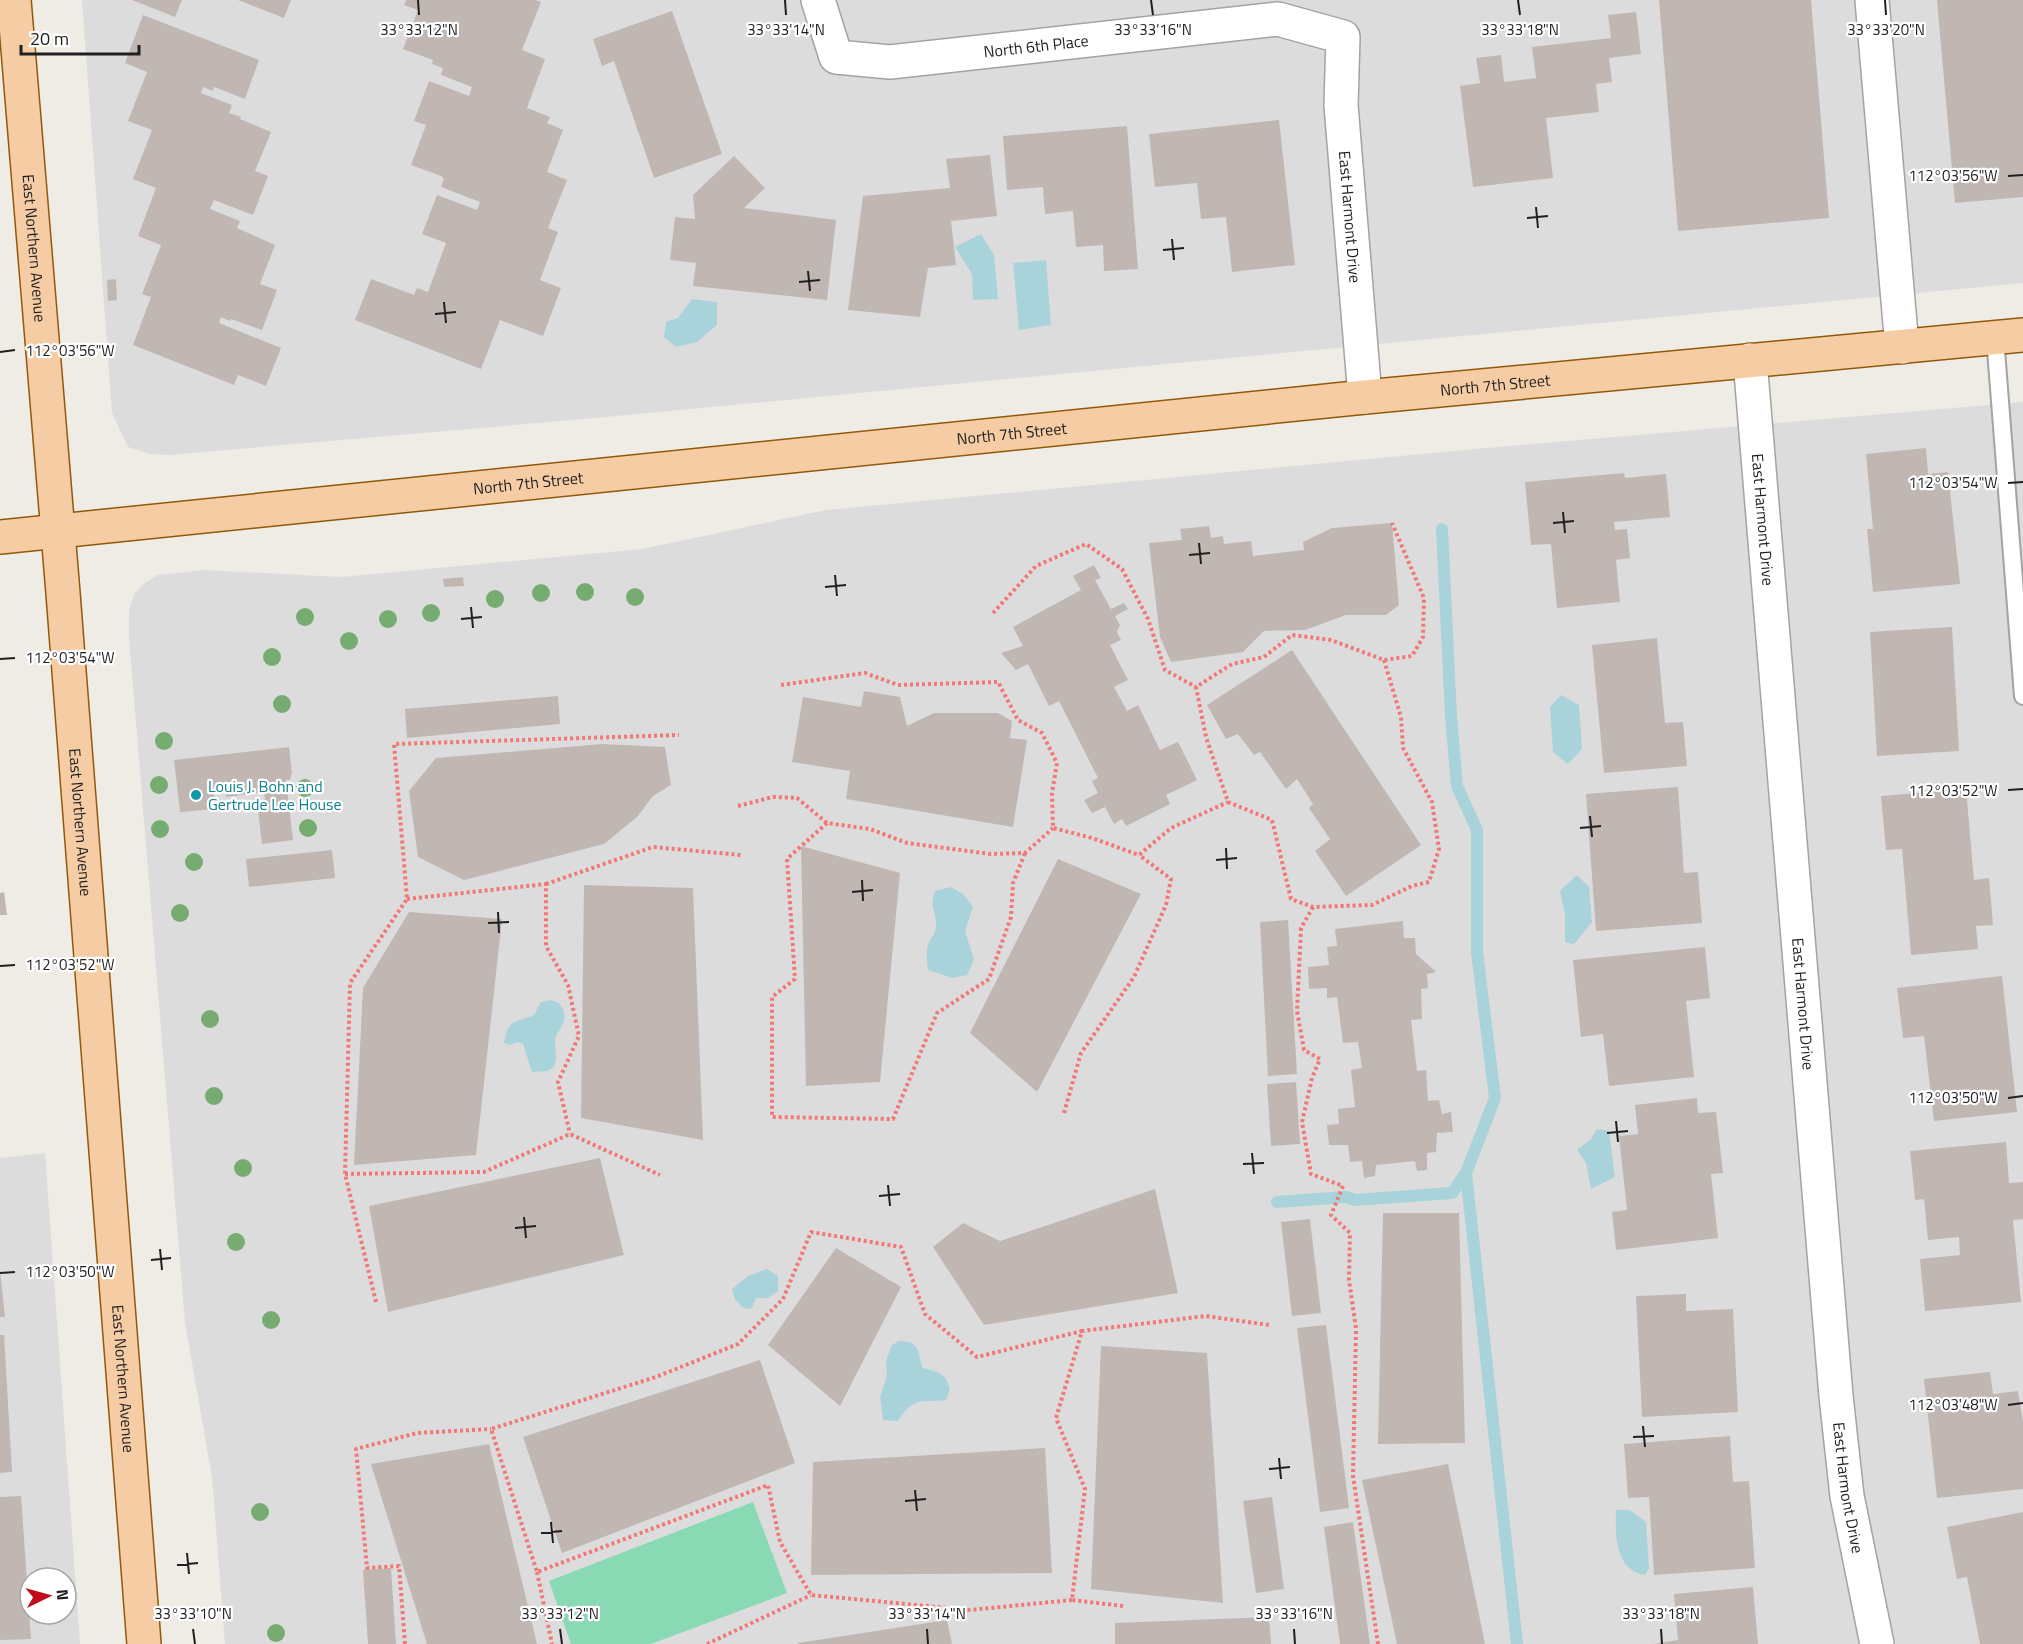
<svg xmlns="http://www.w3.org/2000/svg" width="2023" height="1644" viewBox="0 0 2023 1644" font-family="'Titillium Web',sans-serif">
  <rect width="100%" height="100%" fill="#efece6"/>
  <!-- residential -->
  <g fill="#dddcdc" fill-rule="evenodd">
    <path d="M82,0H2023V283L595,418L169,455L150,454L128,447L112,413Z"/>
    <path d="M2023,402V1644H225L212,1477L185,1323L129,637V611L134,594L146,582L158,575L205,570L341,577L642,549L826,510L1486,448Z"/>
    <path d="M45,1153L80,1644H0V1158ZM30,1578H66V1614H30Z"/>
  </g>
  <!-- pitch -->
  <path fill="#89dab4" d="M753,1502L787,1593L651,1644H571L549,1581Z"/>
  <!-- water -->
  <g fill="#a9d3da">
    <path d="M981,234L994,255L998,299L973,300L972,274L955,247Z"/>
    <path d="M1046,260L1051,325L1019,330L1013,263Z"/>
    <path d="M692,299L717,302V325L697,342L676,347L664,337L666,322L678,318Z"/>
    <path d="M1561,695L1579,705L1582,749L1568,764L1553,752L1550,707Z"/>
    <path d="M1577,875L1589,887L1592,922L1574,944L1565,942V915L1560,891Z"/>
    <path d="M951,887L963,894L973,907L965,931L974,960L967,975L952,978L928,970C927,962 926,953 928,945C930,937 937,934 936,924C936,909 929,908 935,891Z"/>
    <path d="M551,1000L559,1003C571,1020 561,1024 555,1039L556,1059L554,1067L547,1071L532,1072L523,1044L517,1042L510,1045L504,1043C508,1019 514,1023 534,1015L541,1002Z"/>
    <path d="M1597,1129L1609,1131L1615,1177L1591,1189L1586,1163L1577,1150L1591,1139Z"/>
    <path d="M767,1269L778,1276V1291L768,1298H756L752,1308L746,1309C737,1304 734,1299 732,1289L748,1276Z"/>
    <path d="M899,1341C922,1342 916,1350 923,1368C939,1372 945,1373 950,1389L946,1400C920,1403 914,1396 898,1421L883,1420L880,1397L887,1376L886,1361L892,1345Z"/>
    <path d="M1616,1510H1630L1646,1522L1649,1568L1645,1575C1615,1571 1615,1534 1616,1510Z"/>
  </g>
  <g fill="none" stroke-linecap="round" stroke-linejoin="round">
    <!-- stream -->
    <g stroke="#a9d3da" stroke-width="12">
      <path d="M1466,1173L1517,1644"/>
      <path d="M1277,1202L1346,1197L1355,1200L1452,1193L1466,1173L1495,1098L1477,952V830L1457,786L1451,716L1442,529"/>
    </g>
  </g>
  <!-- building -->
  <g fill="#c0b7b3">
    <path d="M132,0H182L175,17Z"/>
    <path d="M238,0H291L284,18Z"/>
    <path d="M406,0H535L541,2L522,50L545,59L527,108L550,117L547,123L563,130L547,172L567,180L548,228L558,232L540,280L561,288L543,336L500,320L481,369L355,320L371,279L414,295L417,288L428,292L446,243L422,234L437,195L477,210L480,202L441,187L444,179L441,176L411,165L426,125L414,121L429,81L469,96L472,87L441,75L443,68L432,64L433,60L403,49L418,10L404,5Z"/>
    <path d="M1659,0H1811L1829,218L1678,231Z"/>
    <path d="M1937,0H2023V197L1955,203Z"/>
    <path d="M672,11L722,154L654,178L614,61L602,66L593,39Z"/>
    <path d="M1636,12L1641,54L1609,58L1612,82L1596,84L1599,112L1546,118L1553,178L1473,187L1460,86L1480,83L1476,58L1501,55L1504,82L1536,78L1532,47L1611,38L1608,15Z"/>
    <path d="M143,15L259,60L245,99L214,87L213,91L203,87L201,93L232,105L229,113L241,117L240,119L271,132L255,171L268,176L253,215L214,200L210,209L240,221L237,228L275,245L260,284L277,290L262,330L231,319L230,321L221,317L219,323L281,348L266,386L238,375L234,385L133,345L151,297L142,294L161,245L138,236L156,188L133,179L152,130L128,121L147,72L125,63Z"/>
    <path d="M1279,120L1295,265L1232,272L1226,217L1201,219L1197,183L1155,187L1149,134Z"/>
    <path d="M1127,126L1138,269L1104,271L1103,245L1076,247L1073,211L1045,214L1043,187L1007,190L1003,136Z"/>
    <path d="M990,155L997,216L951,221L956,265L928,268L920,317L848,310L863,196L950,188L946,159Z"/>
    <path d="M734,156L765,188L744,208L836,220L827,300L693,286L696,263L670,260L675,217L695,219L693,195Z"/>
    <path d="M116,279L117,300L108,301L107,280Z"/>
    <path d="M1926,448L1928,474L1948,472L1960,584L1873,592L1867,529H1873L1866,454Z"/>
    <path d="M1624,473L1625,478L1666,474L1670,517L1614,522L1615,530L1627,529L1630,558L1616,560L1620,602L1557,608L1551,544L1531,545L1525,482Z"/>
    <path d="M1392,523L1399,605L1386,615H1346L1305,630L1264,631L1243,652L1171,662L1160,637L1149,543L1182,540L1180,529L1209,526L1211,538L1223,536L1224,544L1251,541L1253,556L1304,550L1303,542L1332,528Z"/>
    <path d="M1094,565L1101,578L1095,580L1111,609L1124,603L1128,609L1115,616L1120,625L1117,632L1121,640L1110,645L1128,680L1114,687L1127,711L1138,705L1160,750L1178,742L1197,780L1166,795L1170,804L1126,826L1122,819L1114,824L1105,807L1092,813L1084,800L1098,793L1092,781L1098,778L1059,701L1049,706L1028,664L1016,670L1001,653L1023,646L1013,627L1081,590L1073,576Z"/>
    <path d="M463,577L464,586L444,587L443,579Z"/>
    <path d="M1952,627L1959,751L1877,756L1870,632Z"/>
    <path d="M1657,638L1665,723L1683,722L1687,766L1604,773L1592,645Z"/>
    <path d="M1292,650L1421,845L1346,896L1315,851L1330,839L1309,808L1313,804L1297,779L1286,789L1260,752L1254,755L1238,734L1226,739L1207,705Z"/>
    <path d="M864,691L900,697L907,726L934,713H998L1012,721L1010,738L1027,740L1013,827L846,799L850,771L792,762L803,697L861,707Z"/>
    <path d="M558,696L560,724L407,738L405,709Z"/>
    <path d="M602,744L665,747L671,785L653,796L637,817L604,844L464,880L418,857L409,791L436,758Z"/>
    <path d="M289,747L292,773L290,780H286L293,840L262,844L258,810L266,809L264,792L226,797V792L214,793L216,809L180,812L174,760Z"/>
    <path d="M1678,787L1684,873L1698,872L1702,923L1596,931L1586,794Z"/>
    <path d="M1966,789L1974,880L1989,878L1993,925L1976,926L1978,949L1911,955L1902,849L1886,850L1881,796Z"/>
    <path d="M801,846L900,873L880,1082L806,1086Z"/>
    <path d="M332,850L335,878L249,887L246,859Z"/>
    <path d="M1058,859L1141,894L1037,1092L970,1033Z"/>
    <path d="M584,885L693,888L703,1140L581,1118Z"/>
    <path d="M4,892L7,915H0V893Z"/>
    <path d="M409,912L502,919L476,1155L354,1165L363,988Z"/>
    <path d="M1288,920L1297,1074L1268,1076L1260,922Z"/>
    <path d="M1403,921L1404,938H1415L1416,954L1436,972L1427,974L1428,988L1421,989L1422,1019L1411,1020L1417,1071L1426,1070L1428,1101L1439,1100L1442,1114L1451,1112L1453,1132L1437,1133L1436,1152L1427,1153V1170L1417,1171L1415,1161L1376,1165L1375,1176L1364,1178L1362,1161L1350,1162L1348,1145H1329L1327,1125L1339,1124L1338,1109L1355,1107L1351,1070L1362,1068L1358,1042L1343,1043L1337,997L1327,998V988L1309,989L1308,967L1329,965L1327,947L1337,946L1335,929Z"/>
    <path d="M1705,947L1710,998L1686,1001L1694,1077L1609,1086L1603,1034L1581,1037L1573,960Z"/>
    <path d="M2002,976L2017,1112L1934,1121L1924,1036L1903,1038L1897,988Z"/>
    <path d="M1296,1082L1300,1144L1271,1146L1267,1084Z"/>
    <path d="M1697,1098L1698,1113L1716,1112L1723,1173L1711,1174L1718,1238L1616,1250L1612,1212L1627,1210L1619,1136L1638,1134L1635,1105Z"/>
    <path d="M2006,1142L2009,1183L2023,1182V1219L2013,1220L2021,1302L1925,1311L1920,1259L1960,1255L1959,1237L1928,1240L1924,1199L1915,1200L1910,1151Z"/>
    <path d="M600,1158L624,1255L388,1312L369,1206Z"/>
    <path d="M1155,1189L1178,1293L984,1325L933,1247L963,1223L1000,1241Z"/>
    <path d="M1383,1213H1459L1465,1443L1378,1444Z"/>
    <path d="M1310,1219L1321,1313L1292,1316L1281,1222Z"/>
    <path d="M836,1248L901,1287L840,1406L768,1345Z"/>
    <path d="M0,1270L5,1317H0Z"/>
    <path d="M1686,1294V1311L1733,1309L1738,1412L1642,1417L1636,1296Z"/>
    <path d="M1326,1325L1349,1508L1320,1512L1297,1328Z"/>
    <path d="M0,1335H4L12,1472L0,1473Z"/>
    <path d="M1101,1346L1207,1353L1223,1603L1091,1589Z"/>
    <path d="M760,1360L795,1463L562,1553L523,1437Z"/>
    <path d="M1990,1372L1993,1394L2018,1391L2023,1422V1489L1937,1498L1924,1379Z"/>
    <path d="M1730,1436L1733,1482L1749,1481L1755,1568L1654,1575L1649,1497L1628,1498L1624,1444Z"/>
    <path d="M489,1444L537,1644H427L371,1464Z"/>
    <path d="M1045,1448L1052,1573L811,1575L813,1462Z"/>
    <path d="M1448,1464L1485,1644H1397L1362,1480Z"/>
    <path d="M21,1496L31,1639L0,1640V1497Z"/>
    <path d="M1272,1497L1284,1589L1256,1593L1243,1501Z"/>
    <path d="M2023,1512V1644H1980L1967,1577L1957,1579L1947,1527Z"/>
    <path d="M1353,1522L1370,1644H1340L1324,1527Z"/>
    <path d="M391,1568L396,1644H368L363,1570Z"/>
    <path d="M1753,1587L1758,1644H1653L1678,1640L1674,1594Z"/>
    <path d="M1269,1617L1271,1644H1115V1623Z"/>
    <path d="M947,1620L952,1644H798V1643Z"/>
  </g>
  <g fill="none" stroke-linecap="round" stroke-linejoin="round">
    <!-- lane casing -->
    <g stroke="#a3a3a3" stroke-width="20">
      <path id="lane" d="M1995,337L2023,696"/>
    </g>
    <!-- street casing -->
    <g stroke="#a3a3a3" stroke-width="36">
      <g id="street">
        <path id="s1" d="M818,0L836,57L890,62L1278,19L1343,37L1341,105L1365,397"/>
        <path d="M1872,0L1902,347"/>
        <path id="s2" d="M1750,360L1836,1396L1847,1496L1877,1644"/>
      </g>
    </g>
    <!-- primary casing -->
    <g stroke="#915909" stroke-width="36">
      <g id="primary">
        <path id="s3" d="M14,0L63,593L144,1644"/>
        <path id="s4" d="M0,537L1365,397L2023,335"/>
      </g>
    </g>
    <!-- path -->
    <g stroke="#f27775" stroke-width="4" stroke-dasharray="3 3" stroke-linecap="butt">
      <path d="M993,613L1036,566L1086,544L1122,569L1148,619L1165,670L1196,687"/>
      <path d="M1384,660L1401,717L1403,748L1432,802L1439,849L1429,882L1412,886L1372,905L1313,907L1291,899L1272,820L1228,802L1206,737L1196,687L1232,664L1264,657L1292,635L1331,640L1384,660L1412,656L1423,637L1424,598L1392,523"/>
      <path d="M781,685L865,673L898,685L998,682L1018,720L1042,733L1057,763L1052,793L1053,828L1092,838L1139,855L1171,828L1228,802"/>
      <path d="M738,806L773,797L797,798L827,823L870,829L907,843L991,854L1025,853L1053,828"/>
      <path d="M827,823L787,859L795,979L772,997V1117L893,1119L937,1013L989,979L1011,917L1013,883L1025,853"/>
      <path d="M546,884L653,847L741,855"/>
      <path d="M407,899L546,884V946L568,985L579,1036L558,1082L570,1134"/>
      <path d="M1313,907L1301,928L1297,1011L1304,1050L1320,1059L1312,1078L1302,1122L1311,1174L1343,1186L1331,1215L1350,1233L1349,1280L1356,1329L1353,1476L1378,1644"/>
      <path d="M1064,1113L1081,1053L1134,977L1166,905L1171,879L1139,855"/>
      <path d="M345,1174L484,1172L570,1134L660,1175"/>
      <path d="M376,1302L345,1174L350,983L407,899L394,744L679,735"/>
      <path d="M537,1572L552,1644"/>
      <path d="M1072,1600L970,1610L811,1595L780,1542L768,1485L537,1572L491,1429L656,1377L738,1344L783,1299L811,1232L901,1247L925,1314L977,1357L1082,1331"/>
      <path d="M1123,1606L1072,1600L1085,1489L1056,1418L1082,1331L1206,1316L1269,1325"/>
      <path d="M405,1644L399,1566L367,1568L356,1449L417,1433L491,1429"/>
      <path d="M707,1644L811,1595"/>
    </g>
    <!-- lane -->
    <use href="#lane" stroke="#fff" stroke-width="16"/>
    <!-- street -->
    <use href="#street" stroke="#fff" stroke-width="33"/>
    <!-- primary -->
    <use href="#primary" stroke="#f6cca4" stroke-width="33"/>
  </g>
  <!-- trees -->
  <g fill="#76ac71">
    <circle cx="585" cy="592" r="9"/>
    <circle cx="541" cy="593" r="9"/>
    <circle cx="635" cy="597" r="9"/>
    <circle cx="495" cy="599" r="9"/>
    <circle cx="431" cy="613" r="9"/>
    <circle cx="305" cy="617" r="9"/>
    <circle cx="388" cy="619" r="9"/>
    <circle cx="349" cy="641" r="9"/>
    <circle cx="272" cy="657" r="9"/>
    <circle cx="282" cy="704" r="9"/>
    <circle cx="164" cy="741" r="9"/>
    <circle cx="159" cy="785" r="9"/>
    <circle cx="305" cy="788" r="9"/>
    <circle cx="308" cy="828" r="9"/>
    <circle cx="160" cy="829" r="9"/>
    <circle cx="194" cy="862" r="9"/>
    <circle cx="180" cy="913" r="9"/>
    <circle cx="210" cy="1019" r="9"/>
    <circle cx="214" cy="1096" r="9"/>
    <circle cx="243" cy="1168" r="9"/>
    <circle cx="236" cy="1242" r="9"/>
    <circle cx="271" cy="1320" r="9"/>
    <circle cx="260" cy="1512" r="9"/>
    <circle cx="276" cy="1633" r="9"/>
  </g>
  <!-- ticks -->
  <path fill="none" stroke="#1f1f1f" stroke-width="2" d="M418,0L419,15M785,0L786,15M1151,0L1153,15M1518,0L1520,15M1885,0L1886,15M2008,176L2023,175M1536,207L1538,228M1527,218L1548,216M1172,239L1174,260M1163,250L1184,248M808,271L810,291M799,282L820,280M444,302L446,323M435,314L456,312M0,352L15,350M2008,483L2023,482M1563,512L1565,533M1553,523L1574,521M1199,543L1201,564M1189,555L1210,553M835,575L837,596M825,587L846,585M471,607L473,628M461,619L482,617M0,659L15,658M2008,790L2023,789M1590,816L1592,837M1580,828L1601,826M1226,848L1227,869M1216,860L1237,858M862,880L863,901M852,892L873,890M498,912L499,933M488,923L509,922M0,966L15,965M2008,1098L2023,1096M1616,1121L1618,1142M1607,1133L1628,1131M1252,1153L1254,1174M1243,1164L1264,1163M888,1185L890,1206M879,1196L900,1194M524,1217L526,1238M515,1228L536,1226M160,1249L162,1270M151,1260L171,1258M0,1273L15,1272M2008,1405L2023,1403M1643,1426L1645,1447M1633,1437L1654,1436M1279,1458L1281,1479M1269,1469L1290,1467M915,1490L917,1511M905,1501L926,1499M551,1522L553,1543M541,1533L562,1531M187,1553L189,1574M177,1565L198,1563M193,1629L195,1644M560,1629L562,1644M927,1629L928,1644M1294,1629L1295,1644M1661,1629L1662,1644"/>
  <!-- markers -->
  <circle fill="#0f9aa8" stroke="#fff" stroke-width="2" cx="196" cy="795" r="6"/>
  <g text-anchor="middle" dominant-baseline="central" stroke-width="4.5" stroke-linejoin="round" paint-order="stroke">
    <!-- street labels -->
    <g font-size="16" fill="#1f1f1f" stroke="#fff">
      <text stroke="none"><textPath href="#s1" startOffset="261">North 6th Place</textPath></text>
      <text stroke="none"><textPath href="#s1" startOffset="752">East Harmont Drive</textPath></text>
      <text stroke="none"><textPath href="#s3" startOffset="249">East Northern Avenue</textPath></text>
      <text stroke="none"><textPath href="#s4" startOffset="1503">North 7th Street</textPath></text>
      <text stroke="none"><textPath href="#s4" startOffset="1017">North 7th Street</textPath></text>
      <text stroke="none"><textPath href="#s4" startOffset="531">North 7th Street</textPath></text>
      <text stroke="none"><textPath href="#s2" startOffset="160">East Harmont Drive</textPath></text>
      <text stroke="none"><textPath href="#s3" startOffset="825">East Northern Avenue</textPath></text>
      <text stroke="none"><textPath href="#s2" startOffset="646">East Harmont Drive</textPath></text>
      <text stroke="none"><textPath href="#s3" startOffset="1383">East Northern Avenue</textPath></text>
      <text stroke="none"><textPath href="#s2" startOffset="1132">East Harmont Drive</textPath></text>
    </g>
    <!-- culture labels -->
    <g font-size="16" fill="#0d838f" stroke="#fff" text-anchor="start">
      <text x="208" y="786">Louis J. Bohn and<tspan x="208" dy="18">Gertrude Lee House</tspan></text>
    </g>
  </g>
  <g font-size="15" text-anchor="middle" fill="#1f1f1f" stroke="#fff" stroke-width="4.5" stroke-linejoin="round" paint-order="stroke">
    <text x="786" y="35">33°33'14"N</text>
    <text x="1886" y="35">33°33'20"N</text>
    <text x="419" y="35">33°33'12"N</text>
    <text x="1153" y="35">33°33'16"N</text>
    <text x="1520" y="35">33°33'18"N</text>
    <text x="1953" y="181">112°03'56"W</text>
    <text x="70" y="356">112°03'56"W</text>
    <text x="1953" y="488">112°03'54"W</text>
    <text x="70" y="663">112°03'54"W</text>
    <text x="1953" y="796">112°03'52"W</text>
    <text x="70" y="970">112°03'52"W</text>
    <text x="1953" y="1103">112°03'50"W</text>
    <text x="70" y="1277">112°03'50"W</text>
    <text x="1953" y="1410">112°03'48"W</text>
    <text x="193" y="1619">33°33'10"N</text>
    <text x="560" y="1619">33°33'12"N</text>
    <text x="927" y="1619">33°33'14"N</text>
    <text x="1294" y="1619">33°33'16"N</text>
    <text x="1661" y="1619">33°33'18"N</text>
  </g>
  <!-- north arrow -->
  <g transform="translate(48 1596) rotate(85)"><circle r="28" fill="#ffffff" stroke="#a5a5a5" stroke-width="1.5"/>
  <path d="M0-4.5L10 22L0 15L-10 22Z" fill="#c20c1c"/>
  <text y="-9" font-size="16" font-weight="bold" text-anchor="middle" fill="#1f1f1f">N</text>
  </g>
  <!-- scale -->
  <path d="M21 45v9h118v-9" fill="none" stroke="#1f1f1f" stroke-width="3"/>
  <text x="30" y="45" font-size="18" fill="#1f1f1f" stroke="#ffffff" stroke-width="4.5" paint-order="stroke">20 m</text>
</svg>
